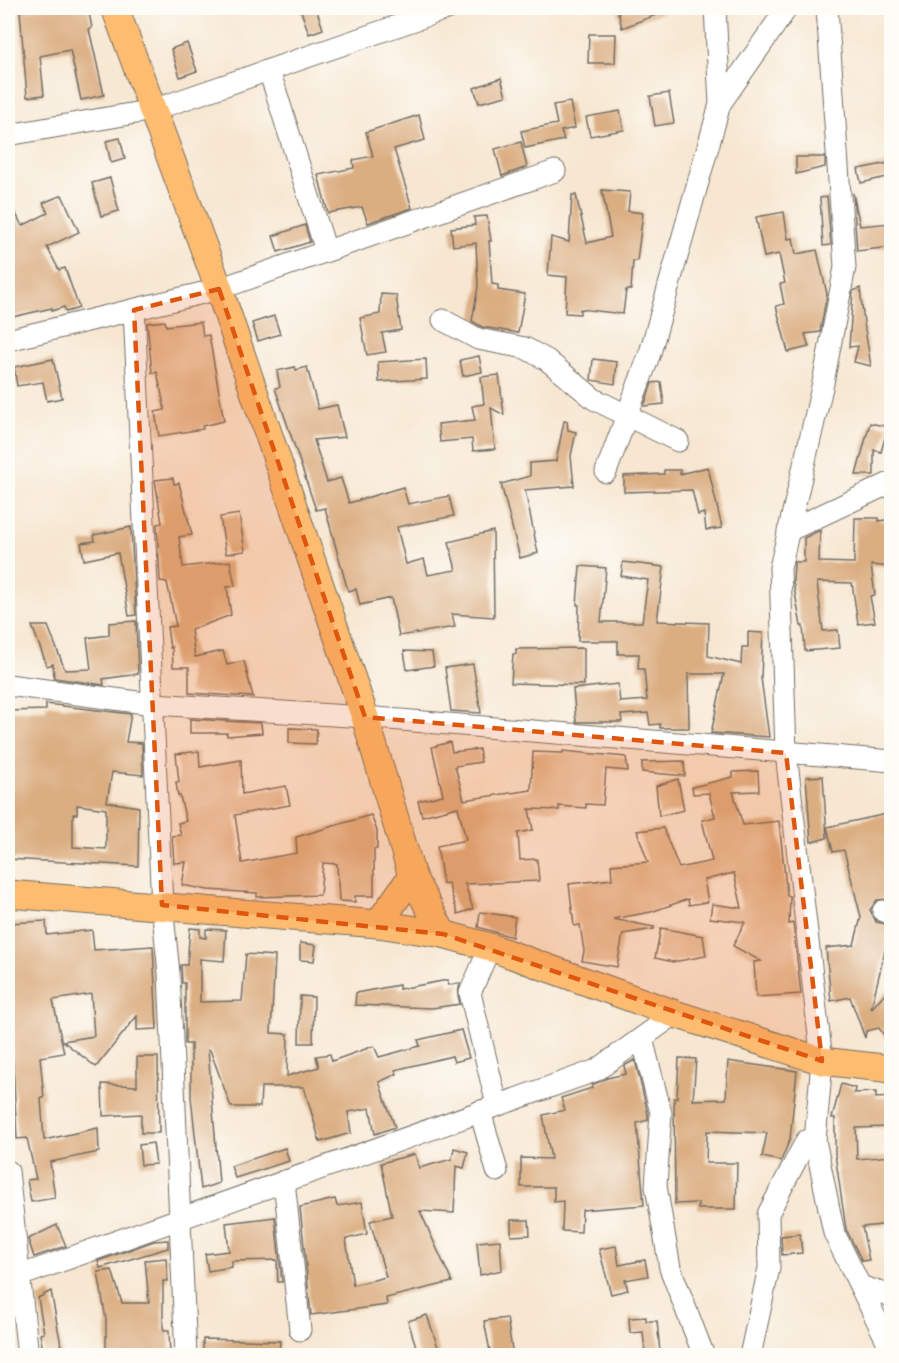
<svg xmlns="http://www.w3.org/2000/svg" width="899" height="1363" viewBox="0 0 899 1363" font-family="'Playpen Sans',sans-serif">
  <rect width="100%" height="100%" fill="#fdfcf7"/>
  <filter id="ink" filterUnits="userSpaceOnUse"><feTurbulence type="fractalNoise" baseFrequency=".0167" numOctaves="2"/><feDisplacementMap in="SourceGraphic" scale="12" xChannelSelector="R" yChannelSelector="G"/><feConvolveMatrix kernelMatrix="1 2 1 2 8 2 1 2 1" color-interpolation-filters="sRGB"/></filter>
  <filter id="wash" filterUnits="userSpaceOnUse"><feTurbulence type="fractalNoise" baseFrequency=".008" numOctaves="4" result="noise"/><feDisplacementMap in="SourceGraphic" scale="24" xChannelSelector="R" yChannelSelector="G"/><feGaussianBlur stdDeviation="1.35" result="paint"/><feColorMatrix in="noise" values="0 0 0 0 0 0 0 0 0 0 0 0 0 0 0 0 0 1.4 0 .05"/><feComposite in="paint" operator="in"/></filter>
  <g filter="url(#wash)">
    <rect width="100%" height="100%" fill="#f7e7d2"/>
    <g id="blocks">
      <!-- building -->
      <g fill="#dbae82" fill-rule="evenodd">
        <path d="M34,8H88L92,28L89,29L104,95L81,100L70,50L40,56L44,95L27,97L20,11L34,10Z"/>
        <path d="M300,8H316L323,29L309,34Z"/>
        <path d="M642,8H666V11L622,28L618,12Z"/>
        <path d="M589,34H616L615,63H588Z"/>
        <path d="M187,43L197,71L180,77L171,49Z"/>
        <path d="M501,78L506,96L479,103L474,88Z"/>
        <path d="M669,93L674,123L655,126L650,96Z"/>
        <path d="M570,102L575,128L561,131L564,140L525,148L521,131L557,124L553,105Z"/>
        <path d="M620,111L624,130L590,136L586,117Z"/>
        <path d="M419,115L425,140L394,149L412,208L368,223L362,207L328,213L318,175L354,168L353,160L373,156L366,132Z"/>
        <path d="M120,138L125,159L111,163L106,141Z"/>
        <path d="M521,142L527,167L502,176L495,149Z"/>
        <path d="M796,157H825V167L796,174Z"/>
        <path d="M889,163L891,176L861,183L858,169Z"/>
        <path d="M110,178L119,211L101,216L92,183Z"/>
        <path d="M602,190L630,192L628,211L643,213L637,261H633L631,290H626L623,314L580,309V314L565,313L567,277L548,275L551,237L569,242L572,195H576L587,243L611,237Z"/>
        <path d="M853,193L860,226L891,223V247L857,251Z"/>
        <path d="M62,195L79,232L47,247L59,270L65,268L79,308L66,312L64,307L52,311V308L8,318V197L22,226L48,213L43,203Z"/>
        <path d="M827,197L831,245L823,246L820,198Z"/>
        <path d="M784,212L788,239L793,238L796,254L817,250L827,294L820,332L805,334L809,347L788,352L776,306L784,304L780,284L785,283L779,254L764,257L756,217Z"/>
        <path d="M487,216L491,241H489L492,284L498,285V290L525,294L518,333L482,327L472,321L478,287L476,243L453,246L451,228L475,225L474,217Z"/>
        <path d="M305,225L310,242L278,252L273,236Z"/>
        <path d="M860,288L864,323L871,366L854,362L858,346L849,347L853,291Z"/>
        <path d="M381,294L396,295L401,330L382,333L386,352L367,355L360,318L380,314Z"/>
        <path d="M274,316L280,334L258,341L252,323Z"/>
        <path d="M165,321L166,326L201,322L203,336L209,335L224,421L202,426L203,429L159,436L155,412L165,410L157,372L152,373L147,323Z"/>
        <path d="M479,356L482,372L463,376L460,360Z"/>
        <path d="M53,359L62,398L47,401L43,382L17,386L14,367Z"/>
        <path d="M426,359L427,379L379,382L378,362Z"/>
        <path d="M593,359L617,362L615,384L591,380Z"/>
        <path d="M295,367L296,370L307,367L318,409L337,405L345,437L314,440L327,482L341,478L349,503L403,487L408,504L449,496L454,516L397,527L406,564L424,559L428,575L456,570L449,542L493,531L494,617L452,614L455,627L399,636L391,598L360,605L356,589L348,591L325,508L316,510L275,388L280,387L277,371Z"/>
        <path d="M499,375L504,415L491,408L495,449L473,451L472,439L440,442L438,424L475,420L472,406L484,404L481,377Z"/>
        <path d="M661,382L664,404L644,406L652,383Z"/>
        <path d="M564,421H567L568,430L576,432L571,456L574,486L525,490L538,553L520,558L501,484L530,476V463L556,461Z"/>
        <path d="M870,423L888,427L881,452L874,450V475H856Z"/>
        <path d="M708,467L722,528L706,530L704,513L698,515L692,490L624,492V476L664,474V470H680V474Z"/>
        <path d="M173,478L174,484L179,483L192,535L179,537L183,567L230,561L235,586L227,587L231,615L191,630L195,657L223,651L227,665L244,661L253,697L189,693V667H173L172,647L170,648L167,627L176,626L167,582L160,581L157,524L162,523L155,480Z"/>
        <path d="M239,514L245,551L226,554L220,517Z"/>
        <path d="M855,518H879V521L891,519V567L871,565L875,595L870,596L875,622L858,624L852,583L817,582L823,631L838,630L840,648L805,651L803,626H801L793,582L794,562H804V538L820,530L819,562L854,563Z"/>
        <path d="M131,527L136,615L129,616L118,553L84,560L81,543L95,541L94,535Z"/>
        <path d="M623,562L664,567L657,621L709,623L708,656L741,664L742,647H748V632L763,633L761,678L769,737L711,733L724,674H688L689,728H660V724L650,725L648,713L621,715L622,722H576L573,689L618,684L620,702L647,700L644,669H638L639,654H618V641H578L579,605H577L580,566L606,568L601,622H642L648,580L621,576Z"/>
        <path d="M136,621L138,674L103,679L104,685L54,678L53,664L47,666L32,626H48L65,670L91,669L87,638L109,635V623Z"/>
        <path d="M584,648V685L511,683L513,654H516V649Z"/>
        <path d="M404,651L432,652L434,666L407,670Z"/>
        <path d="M473,664L481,713L451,711L445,668Z"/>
        <path d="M46,704L131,714L126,742L142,743L143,775L112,772L107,802L139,807L138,866L8,859V791H11L8,711L46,710ZM77,805L106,809V849L73,847V814H77Z"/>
        <path d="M190,719L261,723L262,733L227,736V733H190Z"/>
        <path d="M289,728L317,729L316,744L289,743Z"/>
        <path d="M450,742L452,752L479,749L481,762L455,766L464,800L531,790L533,752L563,753V751L626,757L628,771L606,769L603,805L586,804V808L559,806V810L529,809L533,830L518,833L520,860L537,859L539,881L465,884L473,909L458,914L448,883L443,884L437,846L466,840L458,807L422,816L418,801L443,795L432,747Z"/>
        <path d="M199,751L200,767L241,760L242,794L286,786L290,805L235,815L242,863L297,853L296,837L371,815L377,831V849H374V896H355V902L339,901L337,864L323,863L320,895L257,897V893L208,890L182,885L186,862L174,863L172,836L181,835L178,823L186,821L180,796H178L176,782H179L176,754Z"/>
        <path d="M684,761L685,776L642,772V762Z"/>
        <path d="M758,771L759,791L733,792L743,825L779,821L787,895L790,896L789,924L793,923L801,994L756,997L754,962L761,961L733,946L745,922L710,918L712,904L742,908L734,873L704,880L708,902L689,905L688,899L651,912L613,919L654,927V929L623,934L617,967L582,961L584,951L580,925L574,926L569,884L612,879L611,865L648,862L637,831L663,828L679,868L712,861L702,820L715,817L709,793L693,794L692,787L733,777V772Z"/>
        <path d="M823,776L827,838L811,842L806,777Z"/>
        <path d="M678,779L684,810L659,816L656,786Z"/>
        <path d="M891,813V899L877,900L870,910L876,922L891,925L871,1009L891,986V1045L879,1028L866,1031L865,1038L850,997L831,1001L826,948L854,945L861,917L844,850L833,852L827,827Z"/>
        <path d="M480,912L515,917L512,937L478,927Z"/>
        <path d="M46,921L47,935L92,930L94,950L153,946L157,1029L137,1030V1016L96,1067L63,1041L94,1036L91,994L53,1000L64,1053L40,1057L44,1098H41L44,1140L98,1128L99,1152L50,1162L55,1198L31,1202L27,1180L36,1179L27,1138L17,1139L13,1065L8,1026V923Z"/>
        <path d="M190,928L200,929V937L206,938V929L226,930L224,961L200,959V1002L242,1001L246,954L275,956L271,1033L288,1034L287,1076L319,1067L316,1056L330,1054L332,1061L374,1046L379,1057L420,1046L418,1040L461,1030L469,1058L454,1062L452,1056L395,1070L397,1074L379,1082L395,1127L375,1134L370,1108L348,1112L351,1133L320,1142L304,1087H261L260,1107H231L210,1050H208L219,1183L201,1189L191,1097V1044H185V983H182L181,965H187Z"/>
        <path d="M661,928L703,936L706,956L673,962L655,958Z"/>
        <path d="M300,943L316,945L314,961L300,960Z"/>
        <path d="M448,980V985L460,983L458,995L460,1004L432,1008L355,1005L356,993L399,985V989Z"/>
        <path d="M300,996L314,997L313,1043H299Z"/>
        <path d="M137,1057H158L159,1133H141V1114L103,1116L102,1084L137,1086Z"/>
        <path d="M679,1058L696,1059L693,1100L726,1099L728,1061L797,1071L790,1139L781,1161L762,1157L767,1133L707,1131L706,1163H737L736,1209H698V1203L675,1204L674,1098H677Z"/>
        <path d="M635,1060L648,1114V1120L637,1123L644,1205L582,1210L581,1232L562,1231L563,1201L554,1202V1187H521V1158L551,1159L543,1115L565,1110L561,1098L592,1088V1085L607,1078L626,1074L624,1066Z"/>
        <path d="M841,1084L855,1088L854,1093L876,1092V1098L891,1097V1127L856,1128L857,1159L891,1156V1224L862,1227L869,1260L862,1261L846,1229L835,1154V1118H832Z"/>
        <path d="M153,1143L156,1164L141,1165L139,1145Z"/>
        <path d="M285,1148L289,1161L235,1178L231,1166Z"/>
        <path d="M454,1148L468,1152L464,1168L456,1166L454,1213L420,1211L452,1282L386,1298L387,1305L311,1315L300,1207L335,1199L337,1206L362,1202L367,1234L346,1239L353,1285L386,1277L370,1221L392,1216L381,1163L415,1154L419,1168L452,1159Z"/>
        <path d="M275,1217L282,1282H278L277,1260L232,1261V1267L208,1271L205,1254L229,1251L226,1223Z"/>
        <path d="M511,1220H529L530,1235L511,1236Z"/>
        <path d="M57,1225L66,1246L34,1257L28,1239Z"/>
        <path d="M800,1234L802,1253L782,1255L781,1236Z"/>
        <path d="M168,1240V1248L100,1268L98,1261L154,1241Z"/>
        <path d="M500,1240L502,1270L480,1275L477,1242Z"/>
        <path d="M616,1246L619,1265L645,1260L648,1276L625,1280L628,1290L611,1294L599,1249Z"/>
        <path d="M166,1258L168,1281H163V1327L164,1330H169L170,1356H106V1320L98,1272L112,1270L122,1303H149L145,1260Z"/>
        <path d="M51,1291L63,1356H44L40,1334L44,1333L38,1298Z"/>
        <path d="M427,1315L441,1356H419L408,1321Z"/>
        <path d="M646,1317V1321H657L660,1352L645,1354L643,1332L630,1333L629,1318Z"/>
        <path d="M507,1318L513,1356H491L484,1321Z"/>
        <path d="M203,1339L280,1341L279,1356L203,1355Z"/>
      </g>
    </g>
  </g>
  <g filter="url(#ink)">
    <use href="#blocks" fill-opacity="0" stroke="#726d65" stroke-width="1.5"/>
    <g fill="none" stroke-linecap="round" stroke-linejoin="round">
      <!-- minor casing -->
      <g stroke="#726d65" stroke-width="23">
        <g id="minor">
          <path d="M827,8L845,267L823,383L780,568L786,753L822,1061L815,1140L834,1233L892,1351"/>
          <path d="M269,70L326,251"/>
          <path d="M720,104L787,8"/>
          <path d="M8,135L153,110L449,8"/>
          <path d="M134,310L162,905L169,973L186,1356"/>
          <path d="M443,320L478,339L525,348L547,360L594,399L678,441"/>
          <path d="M8,340L219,289L555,171"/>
          <path d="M606,472L650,353L720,104L715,8"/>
          <path d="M788,531L892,482"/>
          <path d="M8,685L153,704L365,717L892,761"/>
          <path d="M883,911L892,912"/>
          <path d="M490,947L470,993L497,1105"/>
          <path d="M642,1038L661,1113L656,1186L670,1268L704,1356"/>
          <path d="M480,1111L497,1171"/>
          <path d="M8,1171L28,1356"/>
          <path d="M284,1181L300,1330"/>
          <path d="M8,1280L597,1070L675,1014"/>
          <path d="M860,1286L892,1296"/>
          <path d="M750,1356L769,1268L768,1214L806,1141L815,1140"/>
        </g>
      </g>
      <!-- major casing -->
      <g stroke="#726d65" stroke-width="29">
        <g id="major">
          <path d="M115,8L219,289L365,717L412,876L443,934"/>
          <path d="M8,894L378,924L443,934L490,947L675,1014L822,1061L892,1069"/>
          <path d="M378,924L412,876"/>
        </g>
      </g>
      <!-- minor -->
      <use href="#minor" stroke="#fff" stroke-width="21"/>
      <!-- major -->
      <use href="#major" stroke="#fdbc6f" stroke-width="27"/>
    </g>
  </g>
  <!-- marked area -->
  <path fill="#df570e" fill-opacity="0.2" stroke="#df570e" stroke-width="4.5" stroke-dasharray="12 8" stroke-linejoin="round" d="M219,289L365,717L786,753L822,1061L443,934L162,905L134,310Z"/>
  <!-- margin -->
  <rect width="899" height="1363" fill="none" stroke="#fdfcf7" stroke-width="30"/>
</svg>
